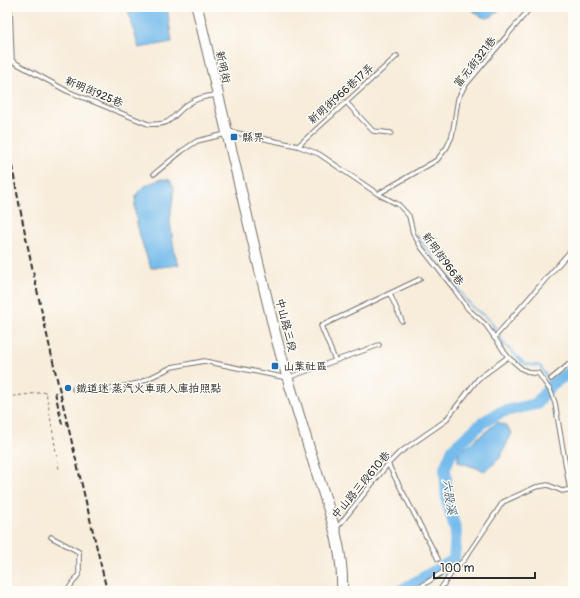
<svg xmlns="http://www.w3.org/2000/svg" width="580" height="598" viewBox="0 0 580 598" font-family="Pangolin,'LXGW WenKai TC',sans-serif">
  <rect width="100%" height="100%" fill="#fdfcf7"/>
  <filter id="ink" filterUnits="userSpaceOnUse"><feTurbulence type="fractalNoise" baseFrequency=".025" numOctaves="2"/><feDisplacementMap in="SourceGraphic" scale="8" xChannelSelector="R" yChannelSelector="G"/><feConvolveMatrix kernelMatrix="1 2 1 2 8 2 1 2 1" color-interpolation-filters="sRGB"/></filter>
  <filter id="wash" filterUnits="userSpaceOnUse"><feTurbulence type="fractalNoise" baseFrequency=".012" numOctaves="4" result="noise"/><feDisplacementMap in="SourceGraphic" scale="16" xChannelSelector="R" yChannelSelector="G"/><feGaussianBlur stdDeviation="0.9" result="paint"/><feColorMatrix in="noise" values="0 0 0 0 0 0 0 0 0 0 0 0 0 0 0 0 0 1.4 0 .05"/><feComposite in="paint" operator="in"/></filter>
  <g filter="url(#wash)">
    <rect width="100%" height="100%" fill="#f8ecda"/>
    <!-- water -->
    <g fill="#75bbec" stroke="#50738c">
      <path d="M127,7H167L172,42L139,48Z"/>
      <path d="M469,7H502C488,23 484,20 469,7Z"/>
      <path d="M161,179L170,180L174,189L170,222L175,255L179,265L151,268C145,252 127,206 139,191C144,185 154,182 161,179Z"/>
      <path d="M498,422L505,425L512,433L500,458L486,471L458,462V453Z"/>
    </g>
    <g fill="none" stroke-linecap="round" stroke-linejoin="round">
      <!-- stream -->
      <g stroke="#75bbec" stroke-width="2">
        <path d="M417,234L423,244L472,307L486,317L491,322L505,345L525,364L540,366L547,377"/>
        <path d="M550,383L551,385"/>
      </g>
      <!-- river -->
      <path stroke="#75bbec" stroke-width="12" d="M400,591L454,560L456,532L447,500L445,468L453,449L482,423L501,412L536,404L551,385L573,370"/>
    </g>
  </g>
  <g filter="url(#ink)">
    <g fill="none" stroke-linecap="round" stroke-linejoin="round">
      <!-- lane casing -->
      <g stroke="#736f68" stroke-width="5.5">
        <g id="lane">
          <path d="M10,7L12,61L67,91L148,124C173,126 170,117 188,104C196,98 207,96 217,95"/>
          <path d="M346,102L373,131L391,133"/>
          <path d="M228,131L298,146L319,154L378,194L399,205L409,216L413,233L421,247L454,289L468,309L486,325L508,357L522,369L531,373H538L550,390L555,403L570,490"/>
          <path d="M298,146L397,56"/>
          <path d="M154,174L182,151L197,141L226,134"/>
          <path d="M378,194L437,160L447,147L452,136L458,99L464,87L531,7"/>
          <path d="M390,294L402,321"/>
          <path d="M494,338L573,248"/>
          <path d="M335,360L321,326L420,279"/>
          <path d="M551,379L573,361"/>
          <path d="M74,389H111L139,383L172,367L204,361L287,378L379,345"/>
          <path d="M388,464L438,559"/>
          <path d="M336,529L388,464L399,453L445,421L478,379L508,357"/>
          <path d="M51,537L79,552V574L67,591"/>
          <path d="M414,591L443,572L455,569"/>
          <path d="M439,591L455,568L464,560L503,502L536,487L548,485L562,491L573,489"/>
        </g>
      </g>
      <!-- secondary casing -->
      <g stroke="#736f68" stroke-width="12">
        <path id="secondary" d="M197,7L275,333C287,378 301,422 315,467C328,507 344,548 342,591"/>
      </g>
      <!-- path -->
      <path stroke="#736f68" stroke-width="1" stroke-dasharray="3 3" stroke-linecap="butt" d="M7,397L46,392L59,469"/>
      <!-- lane -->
      <use href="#lane" stroke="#fff" stroke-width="3.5"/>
      <!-- secondary -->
      <use href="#secondary" stroke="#fff" stroke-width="10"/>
      <!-- rail -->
      <g stroke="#2b2b2b" stroke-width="2" stroke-dasharray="6 3" stroke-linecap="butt">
        <path d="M7,139C34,291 72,441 107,591"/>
        <path d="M55,392L62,424"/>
      </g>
    </g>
  </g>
  <!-- markers -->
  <g fill="#1f6fb2" stroke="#fdfcf7" stroke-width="1.5">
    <rect x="230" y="133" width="8" height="8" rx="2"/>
    <rect x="271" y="362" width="8" height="8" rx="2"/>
    <circle cx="68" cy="388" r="4"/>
  </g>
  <g text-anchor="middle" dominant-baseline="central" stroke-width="3" stroke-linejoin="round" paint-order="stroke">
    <!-- street labels -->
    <g font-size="11" fill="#2b2b2b" stroke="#fdfcf7">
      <text transform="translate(475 62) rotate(-52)">富元街321巷</text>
      <text transform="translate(223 67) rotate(77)">新明街</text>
      <text transform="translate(94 92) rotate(23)">新明街925巷</text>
      <text transform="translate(341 94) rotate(-42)">新明街966巷17弄</text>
      <text transform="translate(443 259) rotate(54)">新明街966巷</text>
      <text transform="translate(286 325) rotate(76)">中山路三段</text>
      <text transform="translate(361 485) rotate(-50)">中山路三段610巷</text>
    </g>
    <!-- poi labels -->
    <g font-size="11" fill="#2b2b2b" stroke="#fdfcf7" text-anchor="start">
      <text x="242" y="137">縣界</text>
      <text x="283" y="366">山葉社區</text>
      <text x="76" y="388">鐵道迷 蒸汽火車頭入庫拍照點</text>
    </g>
    <!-- water labels -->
    <g font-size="12" font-style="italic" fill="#455d6f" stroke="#fdfcf7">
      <text transform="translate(449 497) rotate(81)">六股溪</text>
    </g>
  </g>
  <!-- margin -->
  <rect width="580" height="598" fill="none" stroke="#fdfcf7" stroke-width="24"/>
  <!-- scale -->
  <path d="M434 572v6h101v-6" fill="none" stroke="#2b2b2b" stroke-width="2"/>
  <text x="440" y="572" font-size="12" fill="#2b2b2b" stroke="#fdfcf7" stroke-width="3" paint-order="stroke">100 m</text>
</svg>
